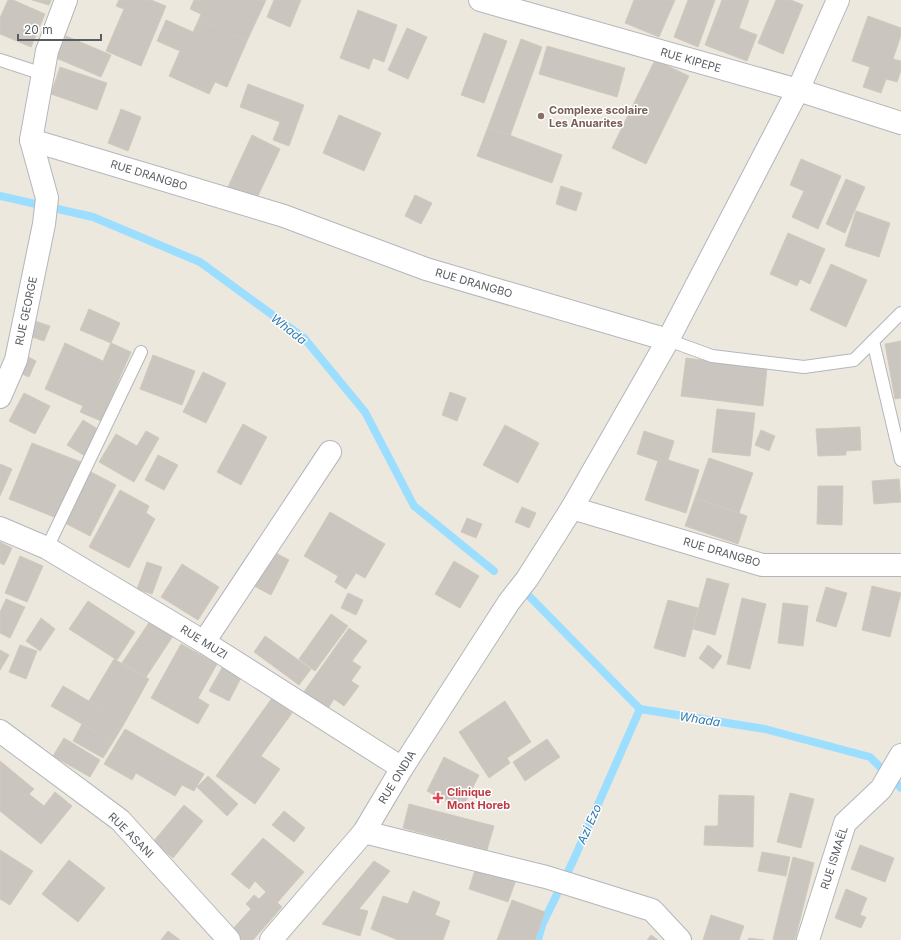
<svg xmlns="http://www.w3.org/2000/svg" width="901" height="940" viewBox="0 0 901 940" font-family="Inter,sans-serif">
  <rect width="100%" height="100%" fill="#ede8de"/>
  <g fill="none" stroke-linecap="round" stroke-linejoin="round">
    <!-- stream -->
    <g stroke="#9cdeff" stroke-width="8">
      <path d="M0,196L93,217L200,262L304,338L365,412L414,506L494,571"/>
      <path d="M529,596L640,709L765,729L870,757L901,788"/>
      <path d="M538,940L542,925L574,859L640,709"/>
    </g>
  </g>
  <!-- building -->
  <g fill="#cac5be" stroke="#d2c9bc">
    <path d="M8,0H13L45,14L31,47L0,34V18Z"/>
    <path d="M32,0H51L49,5Z"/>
    <path d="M119,0H151L166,6L141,66L106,51L124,9L116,6Z"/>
    <path d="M194,0H266L247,41L199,19L201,14L190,9Z"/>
    <path d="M274,0H301L290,27L267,17Z"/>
    <path d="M634,0H675L659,37L625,23Z"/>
    <path d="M688,0H715L698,47L674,37Z"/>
    <path d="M722,0H749L739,28L757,35L747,61L705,45Z"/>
    <path d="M776,0H791L803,5L783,54L758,43Z"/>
    <path d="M358,10L397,25L384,62L373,58L369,69L340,58Z"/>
    <path d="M868,16L901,28V35L893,59L901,61V70L897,82L886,79L881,93L863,87L870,67L852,61Z"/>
    <path d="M199,19L247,41L227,87L215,82L209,94L169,76L180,51L157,41L166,20L193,32Z"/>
    <path d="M407,28L427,37L408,79L388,70Z"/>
    <path d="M484,33L507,41L484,103L461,95Z"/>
    <path d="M66,36L111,55L101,77L56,58Z"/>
    <path d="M521,39L542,47L510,136L488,127Z"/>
    <path d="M547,46L625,68L617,97L539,74Z"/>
    <path d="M655,60L689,76L646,164L612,148Z"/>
    <path d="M60,67L107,83L97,110L51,94Z"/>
    <path d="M248,84L304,105L289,146L273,140L280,122L240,107Z"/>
    <path d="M121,109L141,117L128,151L108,143Z"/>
    <path d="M339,115L381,133L364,171L323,153Z"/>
    <path d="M488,127L562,155L552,183L477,156Z"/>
    <path d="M252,135L280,149L255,202L227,189Z"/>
    <path d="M801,159L841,176L818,229L792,217L804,191L790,185Z"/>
    <path d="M846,179L865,187L845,233L826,224Z"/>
    <path d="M561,186L582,193L576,211L556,204Z"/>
    <path d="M415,195L432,203L421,224L405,216Z"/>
    <path d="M856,211L890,223L879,257L845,246Z"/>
    <path d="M788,233L825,249L810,284L800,279L797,286L770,274Z"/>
    <path d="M831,264L867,280L846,327L810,310Z"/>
    <path d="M89,309L120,323L111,343L80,330Z"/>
    <path d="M35,321L50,326L44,341L29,336Z"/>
    <path d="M901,341V398L895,399L885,344Z"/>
    <path d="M65,343L103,361L111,343L131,352L101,421L80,412L83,406L45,389Z"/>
    <path d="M25,355L36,361L29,377L17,372Z"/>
    <path d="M153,355L195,371L182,405L140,389Z"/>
    <path d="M686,358L767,368L763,406L681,396Z"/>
    <path d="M203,372L226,383L206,423L183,412Z"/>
    <path d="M450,392L466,398L457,421L442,415Z"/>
    <path d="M24,393L50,406L35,434L9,421Z"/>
    <path d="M717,409L755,413L750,456L712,452Z"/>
    <path d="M83,420L101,431L85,456L67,445Z"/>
    <path d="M243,424L267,437L241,485L217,472Z"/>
    <path d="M505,425L539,443L518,483L483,465Z"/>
    <path d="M860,427L861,450L846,451V455L818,456L816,429Z"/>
    <path d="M761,430L775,436L769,451L755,445Z"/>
    <path d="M146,431L159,438L134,482L99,462L116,434L137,446Z"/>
    <path d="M644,431L674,441L668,460L699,470L686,513L645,500L658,461L637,454Z"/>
    <path d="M32,443L81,462L59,519L9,499Z"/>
    <path d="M158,455L178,465L164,490L145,480Z"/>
    <path d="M709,458L753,473L739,513L695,498Z"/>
    <path d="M0,464L12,469L0,496Z"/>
    <path d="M89,471L116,485L90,536L63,522Z"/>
    <path d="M899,479L901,502L874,504L872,481Z"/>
    <path d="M818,486H843L842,525L817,524Z"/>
    <path d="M120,490L149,506L146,513L155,519L129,568L89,547Z"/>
    <path d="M695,498L747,516L738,544L685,526Z"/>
    <path d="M522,507L536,513L529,528L515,522Z"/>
    <path d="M330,512L385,544L365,578L356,573L346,589L335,582L338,576L304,556Z"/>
    <path d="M467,518L482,524L476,538L461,532Z"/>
    <path d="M0,542L12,548L4,565L0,563Z"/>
    <path d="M272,551L289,560L271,595L254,586Z"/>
    <path d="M20,556L43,566L27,602L5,593Z"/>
    <path d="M454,561L479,576L460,608L435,594Z"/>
    <path d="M147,562L162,567L152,594L137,589Z"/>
    <path d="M182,564L219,587L198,620L161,597Z"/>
    <path d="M707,578L729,584L715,635L693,629Z"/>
    <path d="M872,586L901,593L890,637L862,630Z"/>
    <path d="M826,587L847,593L836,627L816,621Z"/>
    <path d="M348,593L363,600L356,615L341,608Z"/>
    <path d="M742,598L766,604L750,669L727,664Z"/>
    <path d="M6,599L25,607L10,638L0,633V612Z"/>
    <path d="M668,600L698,608L685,657L654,648Z"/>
    <path d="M88,601L135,632L117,660L69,629Z"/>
    <path d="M783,603L808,606L803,646L778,643Z"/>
    <path d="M331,614L348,626L315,671L299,659Z"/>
    <path d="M41,618L55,629L40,651L26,641Z"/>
    <path d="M150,621L173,636L146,677L122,663Z"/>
    <path d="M349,628L367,641L352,661L361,667L351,681L359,686L344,706L334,699L327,710L303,693Z"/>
    <path d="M265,636L311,669L299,685L254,652Z"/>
    <path d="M181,644L217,664L198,698L209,705L198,724L151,698Z"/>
    <path d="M20,645L37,651L26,679L9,672Z"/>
    <path d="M708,645L722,656L713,669L699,658Z"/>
    <path d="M0,650L9,655L0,670Z"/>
    <path d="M114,659L149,679L125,722L89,701Z"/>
    <path d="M223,666L242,676L229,701L209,691Z"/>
    <path d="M63,686L125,722L113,742L51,706Z"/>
    <path d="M272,698L292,713L261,756L280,769L255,804L216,776Z"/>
    <path d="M505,701L531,742L507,758L510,763L489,778L459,732Z"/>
    <path d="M82,724L113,742L103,758L73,741Z"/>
    <path d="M125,729L204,774L194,791L182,785L175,796L136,773L132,780L104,764Z"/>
    <path d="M64,738L100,760L90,777L53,756Z"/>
    <path d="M547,739L560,757L525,781L513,762Z"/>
    <path d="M444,757L479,775L462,809L427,791Z"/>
    <path d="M0,761L34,789L29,794L44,806L55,792L72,806L41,844L0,811Z"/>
    <path d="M208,776L238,804L227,816L197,787Z"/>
    <path d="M790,793L814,799L801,848L777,842Z"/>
    <path d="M719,795L754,796L753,847L704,845L705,826H718Z"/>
    <path d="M409,804L494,826L487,850L403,828Z"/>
    <path d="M184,805L203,821L173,858L153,842Z"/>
    <path d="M284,811L305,828L294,842L272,825Z"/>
    <path d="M263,838L304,872L277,903L255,881L249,889L231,874Z"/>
    <path d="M860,845L894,858L885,882L851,869Z"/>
    <path d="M0,850L33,871L10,905L0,899Z"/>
    <path d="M762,852L790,857L786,876L758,871Z"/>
    <path d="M793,857L814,863L795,940H776L773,939Z"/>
    <path d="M69,860L105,888L78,922L42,894Z"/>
    <path d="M374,861L390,871L359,909L368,911L360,936L322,924Z"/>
    <path d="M476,867L516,880L508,902L469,889Z"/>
    <path d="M846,889L867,898L860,915L866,917L861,928L835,918Z"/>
    <path d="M413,891L440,902L435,915L450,921L443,940H398L371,929L383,896L408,904Z"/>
    <path d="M266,892L282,907L253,940H242L231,931L251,909L246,904L254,895L259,899Z"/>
    <path d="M512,900L545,912L535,940H497Z"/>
    <path d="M711,915L744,926L739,940H703Z"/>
    <path d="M168,931L180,940H161Z"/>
    <path d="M651,935L658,940H647Z"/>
    <path d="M749,938L764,940H748Z"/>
  </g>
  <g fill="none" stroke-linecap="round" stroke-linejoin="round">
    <!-- service casing -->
    <g stroke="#b2b7bb" stroke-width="14">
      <g id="service">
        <path d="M0,60L43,74"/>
        <path d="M668,340L712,356L804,367L854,360L901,313"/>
        <path d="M873,341L901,460"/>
        <path d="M47,548L141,352"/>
      </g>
    </g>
    <!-- minor casing -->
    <g stroke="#b2b7bb" stroke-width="24">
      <g id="minor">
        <path d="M480,0L798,90L901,123"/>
        <path d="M31,140L284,216L426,269L668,340"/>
        <path d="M0,397L16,360L44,224L47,198L31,140L47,51L66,0"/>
        <path d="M572,508L762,565H901"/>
        <path d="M0,528L47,548L204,642L402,768"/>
        <path d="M204,642L330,452"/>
        <path d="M0,731L120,820L229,940"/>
        <path d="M364,832L546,877L652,910L680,940"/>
        <path d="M271,940L364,832L402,768L509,602L527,579L572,508L668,340L798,90L838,0"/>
        <path d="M808,940L845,823L881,789L901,755"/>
      </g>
    </g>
    <!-- service -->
    <use href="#service" stroke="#fff" stroke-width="12"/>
    <!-- minor -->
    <use href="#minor" stroke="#fff" stroke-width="22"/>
  </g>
  <!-- markers -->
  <circle fill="#8d6e63" stroke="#fff" stroke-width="1.5" cx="541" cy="116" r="4"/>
  <path fill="#e0444e" stroke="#fff" stroke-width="1.5" d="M436 792h4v4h4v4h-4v4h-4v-4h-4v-4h4z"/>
  <g text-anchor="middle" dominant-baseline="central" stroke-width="3" stroke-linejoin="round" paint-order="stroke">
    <!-- street labels -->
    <g font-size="11" fill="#585d62" stroke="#fff">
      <text transform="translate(691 60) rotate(16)">RUE KIPEPE</text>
      <text transform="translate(149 175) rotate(17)">RUE DRANGBO</text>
      <text transform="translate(474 283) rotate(16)">RUE DRANGBO</text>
      <text transform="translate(26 311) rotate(-78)">RUE GEORGE</text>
      <text transform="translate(722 552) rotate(16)">RUE DRANGBO</text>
      <text transform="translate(204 642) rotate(32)">RUE MUZI</text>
      <text transform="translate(397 777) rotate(-58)">RUE ONDIA</text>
      <text transform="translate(131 835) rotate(45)">RUE ASANI</text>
      <text transform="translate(834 858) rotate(-72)">RUE ISMAËL</text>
    </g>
    <!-- education labels -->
    <g font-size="11" font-weight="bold" fill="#785e54" stroke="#fff" text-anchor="start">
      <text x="549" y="110">Complexe scolaire<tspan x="549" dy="13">Les Anuarites</tspan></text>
    </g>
    <!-- health labels -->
    <g font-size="11" font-weight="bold" fill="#be3a42" stroke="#fff" text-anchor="start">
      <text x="447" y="792">Clinique<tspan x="447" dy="13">Mont Horeb</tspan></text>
    </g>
    <!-- water labels -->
    <g font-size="12" font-style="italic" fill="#2f7ab1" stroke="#fff">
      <text transform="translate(289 329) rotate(38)">Whada</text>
      <text transform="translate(700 719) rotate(9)">Whada</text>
      <text transform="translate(589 824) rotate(-66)">Azi Ezo</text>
    </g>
  </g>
  <!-- scale -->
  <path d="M18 34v6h83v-6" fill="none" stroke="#585d62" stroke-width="2"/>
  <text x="24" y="34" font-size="12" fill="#585d62" stroke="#ffffff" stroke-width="3" paint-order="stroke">20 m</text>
</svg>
